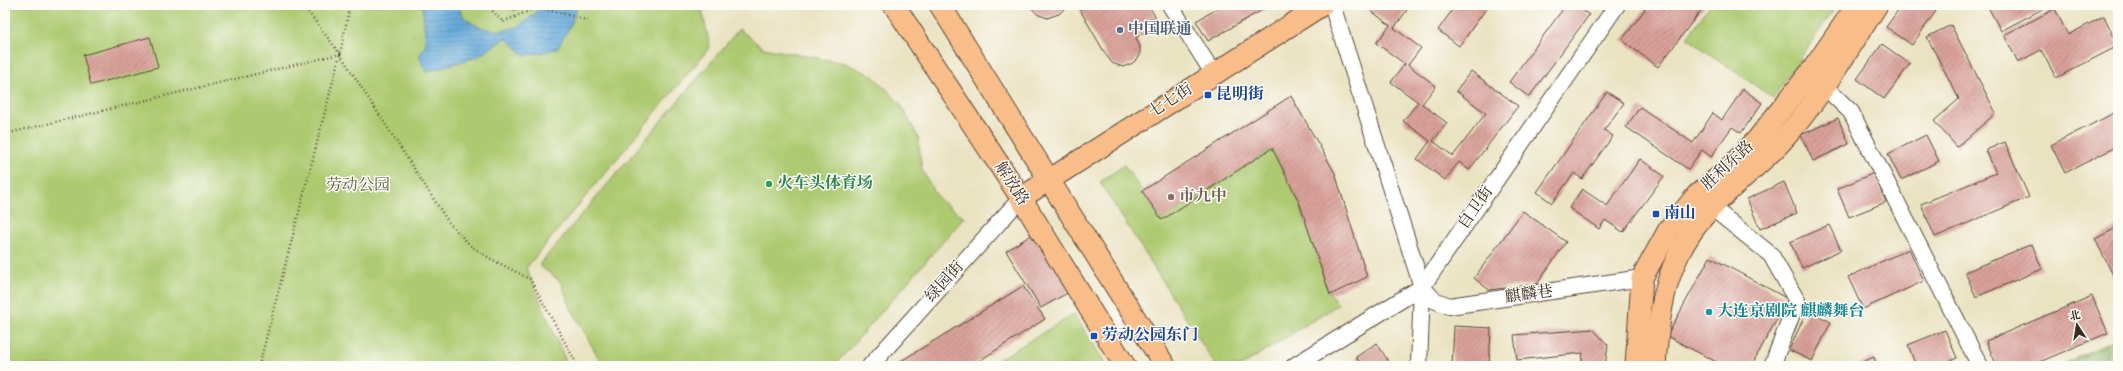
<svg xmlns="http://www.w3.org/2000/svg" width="2123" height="371" viewBox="0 0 2123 371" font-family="'IM FELL English','Noto Serif SC',serif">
  <defs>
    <pattern id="forest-firs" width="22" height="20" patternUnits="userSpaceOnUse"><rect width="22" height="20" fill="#8aae63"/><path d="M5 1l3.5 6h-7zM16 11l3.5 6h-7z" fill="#728e51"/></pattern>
    <pattern id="water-rules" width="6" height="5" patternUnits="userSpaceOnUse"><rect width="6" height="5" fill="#62a9d9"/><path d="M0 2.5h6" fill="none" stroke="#528aaf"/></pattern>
    <pattern id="building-hatch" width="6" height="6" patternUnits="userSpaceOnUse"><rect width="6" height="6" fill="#d9a19a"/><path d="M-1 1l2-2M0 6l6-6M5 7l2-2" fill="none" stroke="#b1837d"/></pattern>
  </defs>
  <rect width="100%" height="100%" fill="#fdfcf7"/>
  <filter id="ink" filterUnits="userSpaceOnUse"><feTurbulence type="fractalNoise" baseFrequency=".025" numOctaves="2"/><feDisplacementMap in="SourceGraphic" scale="8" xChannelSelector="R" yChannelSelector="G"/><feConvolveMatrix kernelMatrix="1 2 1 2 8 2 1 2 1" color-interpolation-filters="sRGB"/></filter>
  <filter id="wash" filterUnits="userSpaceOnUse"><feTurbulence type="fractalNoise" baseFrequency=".012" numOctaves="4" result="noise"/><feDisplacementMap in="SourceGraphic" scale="16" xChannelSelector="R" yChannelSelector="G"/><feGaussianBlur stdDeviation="0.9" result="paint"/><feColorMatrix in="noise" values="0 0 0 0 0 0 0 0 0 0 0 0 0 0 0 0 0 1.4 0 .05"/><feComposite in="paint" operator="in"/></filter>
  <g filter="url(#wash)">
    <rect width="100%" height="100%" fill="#eae3c2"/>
    <!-- forest -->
    <path fill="url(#forest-firs)" stroke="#626c40" d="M2115,340L2118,343V366H2058Z"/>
    <!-- park -->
    <g fill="#adca71" stroke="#747a48">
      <path d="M5,5H701L710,47L526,268L568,366H5Z"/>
      <path d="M1710,5H1837L1773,98L1687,38Z"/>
      <path d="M739,29L763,48L845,63L873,76L900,103L918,137L922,170L938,198L964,218L834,366H603L571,308L561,282L539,265Z"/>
      <path d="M1272,148L1299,202L1330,295L1339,304L1241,366H1216L1100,182L1124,165L1162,220Z"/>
      <path d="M1074,314L1107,366H988Z"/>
    </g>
    <!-- water -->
    <path fill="url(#water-rules)" stroke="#4e6a7c" d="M422,5H457C460,9 462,15 465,18C480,31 506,35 523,23C530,18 537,11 544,5H578L571,25L557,49L525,56L506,38L477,57L426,72L419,57L426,44Z"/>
    <g id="blocks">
      <!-- building -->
      <g fill="url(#building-hatch)">
        <path d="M512,5H523L522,8L513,10Z"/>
        <path d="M1029,5H1068L1059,14L1047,18L1037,14Z"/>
        <path d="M1077,5H1148L1160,24L1136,37L1140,47V56L1133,63L1123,67L1112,63L1106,55Z"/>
        <path d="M1224,5H1271L1208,41L1196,21Z"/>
        <path d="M1363,5H1401L1407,10L1394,28L1421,48L1408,65L1436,86L1422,104L1447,123L1433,141L1453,156L1486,113L1456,91L1471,71L1518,106L1469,170L1459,162L1445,180L1417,159L1430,141L1403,121L1418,102L1391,82L1405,64L1376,43L1390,25Z"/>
        <path d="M1456,5H1489L1459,46L1438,30Z"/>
        <path d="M1566,5H1575L1589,15L1529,97L1509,82Z"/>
        <path d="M1648,5H1705L1658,67L1622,40Z"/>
        <path d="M1902,5H1928L1936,11L1912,45L1886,27Z"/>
        <path d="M1987,5H2050L2001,31Z"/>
        <path d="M2055,9L2068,35L2104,16L2118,46L2056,78L2041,50L2018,62L2004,35Z"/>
        <path d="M1951,25L1996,113L1957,147L1934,121L1959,99L1927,37Z"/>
        <path d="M150,37L158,67L91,85L83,55Z"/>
        <path d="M1882,44L1910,64L1884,99L1857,79Z"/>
        <path d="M1743,89L1762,103L1741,133L1732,127L1711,157L1702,150L1688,169L1626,127L1640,107L1693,143L1713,113L1722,120Z"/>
        <path d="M1607,92L1624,103L1604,130L1613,136L1582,179L1574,173L1552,203L1537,192Z"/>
        <path d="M1291,96L1335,173L1367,277L1330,295L1299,202L1272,148L1162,220L1142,191Z"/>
        <path d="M2118,111V146L2065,173L2051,145Z"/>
        <path d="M1838,118L1849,144L1813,161L1801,135Z"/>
        <path d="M1926,135L1939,161L1901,180L1888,154Z"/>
        <path d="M2005,142L2029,197L1935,237L1921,204L1996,173L1986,150Z"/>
        <path d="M1640,159L1664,176L1623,232L1605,220L1599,229L1569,208L1582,189L1607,206Z"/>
        <path d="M1874,173L1886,202L1849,217L1837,189Z"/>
        <path d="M1784,182L1797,213L1760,229L1747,199Z"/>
        <path d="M1523,211L1566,242L1537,284L1489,290L1474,278Z"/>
        <path d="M1829,225L1841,250L1802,268L1790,242Z"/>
        <path d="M2118,227V277L2115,279L2095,239Z"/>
        <path d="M1036,232L1071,291L1041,308L1006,251Z"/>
        <path d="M2032,244L2042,269L1976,297L1965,272Z"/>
        <path d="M1909,249L1924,281L1863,309L1848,277Z"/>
        <path d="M1710,257L1788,299L1751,366H1724L1667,336Z"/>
        <path d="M1023,286L1045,319L971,366H893Z"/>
        <path d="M2092,296L2108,333L2030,366H1997L1986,341Z"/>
        <path d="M1807,311L1831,322L1812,361L1789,350Z"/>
        <path d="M1454,326L1491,328L1489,366H1452Z"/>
        <path d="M1593,329L1608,345L1605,366H1581L1583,353L1517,360L1514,335Z"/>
        <path d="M1945,330L1957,358L1937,366H1916L1908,345Z"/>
        <path d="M1377,343L1391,366H1362L1356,357Z"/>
        <path d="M1874,357L1877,366H1853Z"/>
      </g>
    </g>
  </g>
  <g filter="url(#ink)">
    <use href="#blocks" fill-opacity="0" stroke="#554637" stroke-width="1"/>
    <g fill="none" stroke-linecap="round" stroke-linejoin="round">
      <!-- minor casing -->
      <g stroke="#554637" stroke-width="18">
        <g id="minor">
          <path d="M1170,5L1213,73"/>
          <path d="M1332,5L1422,287L1419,366"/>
          <path d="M1818,77L1824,86L1851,112L1980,366"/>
          <path d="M1704,201L1771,255L1797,301L1772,366"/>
          <path d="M1422,287L1434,300L1449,306L1642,278"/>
          <path d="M870,366L1021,198"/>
          <path d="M1294,366L1422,287L1617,5"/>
        </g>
      </g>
      <!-- major casing -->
      <g stroke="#554637" stroke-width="23">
        <g id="major">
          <path d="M894,5L1021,198L1125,366"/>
          <path d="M940,5L1165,366"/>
          <path d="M1021,198L1322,5"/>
          <path d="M1636,366L1642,278L1669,229L1697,195L1725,172L1756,141L1813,69L1857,5"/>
          <path d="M1655,366C1659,305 1667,254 1711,208C1733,184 1760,165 1782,141C1818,101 1848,50 1877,5"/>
        </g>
      </g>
      <!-- path -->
      <g stroke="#554637" stroke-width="2.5" stroke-dasharray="1 3" stroke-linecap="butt">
        <path d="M487,5L503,22L538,7L590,21"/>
        <path d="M340,54L449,223L471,246L491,259L530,279L578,366"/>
        <path d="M5,134L340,54L303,5"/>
        <path d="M259,366L340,54L350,5"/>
      </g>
      <!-- minor -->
      <use href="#minor" stroke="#fff" stroke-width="16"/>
      <!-- major -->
      <use href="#major" stroke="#f8bd89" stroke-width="21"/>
    </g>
  </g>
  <!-- markers -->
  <circle fill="#5c6f8a" stroke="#fdfcf7" stroke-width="1.5" cx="1120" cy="30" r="4"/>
  <g fill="#1a4fb4" stroke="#fdfcf7" stroke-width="1.5">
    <rect x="1204" y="91" width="8" height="8" rx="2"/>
    <rect x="1652" y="210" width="8" height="8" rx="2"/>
    <rect x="1090" y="332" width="8" height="8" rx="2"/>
  </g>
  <circle fill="#2e9e5b" stroke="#fdfcf7" stroke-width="1.5" cx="769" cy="184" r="4"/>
  <circle fill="#8d6e63" stroke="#fdfcf7" stroke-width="1.5" cx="1171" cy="197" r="4"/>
  <circle fill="#0f9aa8" stroke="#fdfcf7" stroke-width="1.5" cx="1709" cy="312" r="4"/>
  <g text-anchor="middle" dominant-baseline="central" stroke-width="3" stroke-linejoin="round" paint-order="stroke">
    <!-- service labels -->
    <g font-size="16" font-weight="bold" fill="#4e5e75" stroke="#fdfcf7" text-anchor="start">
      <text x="1128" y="30">中国联通</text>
    </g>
    <!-- transit labels -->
    <g font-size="16" font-weight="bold" fill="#164399" stroke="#fdfcf7" text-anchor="start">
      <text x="1216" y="95">昆明街</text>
      <text x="1664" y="214">南山</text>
      <text x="1102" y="336">劳动公园东门</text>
    </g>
    <!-- street labels -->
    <g font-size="16" fill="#3b2a1e" stroke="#fdfcf7">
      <text transform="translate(1171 101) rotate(-33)">七七街</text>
      <text transform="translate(1728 166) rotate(-43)">胜利东路</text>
      <text transform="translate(1011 184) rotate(57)">解放路</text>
      <text transform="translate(1476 208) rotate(-55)">自卫街</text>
      <text transform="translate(945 282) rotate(-48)">绿园街</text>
      <text transform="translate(1529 295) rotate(-8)">麒麟巷</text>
    </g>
    <!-- leisure labels -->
    <g font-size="16" font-weight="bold" fill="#27864d" stroke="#fdfcf7" text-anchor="start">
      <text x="777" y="184">火车头体育场</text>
    </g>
    <!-- park labels -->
    <g font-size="16" fill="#5d5a37" stroke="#fdfcf7">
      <text x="358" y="186">劳动公园</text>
    </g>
    <!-- education labels -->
    <g font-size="16" font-weight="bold" fill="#785e54" stroke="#fdfcf7" text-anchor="start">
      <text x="1179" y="197">市九中</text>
    </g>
    <!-- culture labels -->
    <g font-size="16" font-weight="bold" fill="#0d838f" stroke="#fdfcf7" text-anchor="start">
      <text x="1717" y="312">大连京剧院 麒麟舞台</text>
    </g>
  </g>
  <!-- margin -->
  <rect width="2123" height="371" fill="none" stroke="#fdfcf7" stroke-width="20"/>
  <!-- north arrow -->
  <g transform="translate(2077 325) rotate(348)" stroke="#fdfcf7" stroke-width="3" paint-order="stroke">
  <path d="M0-3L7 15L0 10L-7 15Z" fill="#3b2a1e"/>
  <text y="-6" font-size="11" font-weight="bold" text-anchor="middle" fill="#3b2a1e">北</text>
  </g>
</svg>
